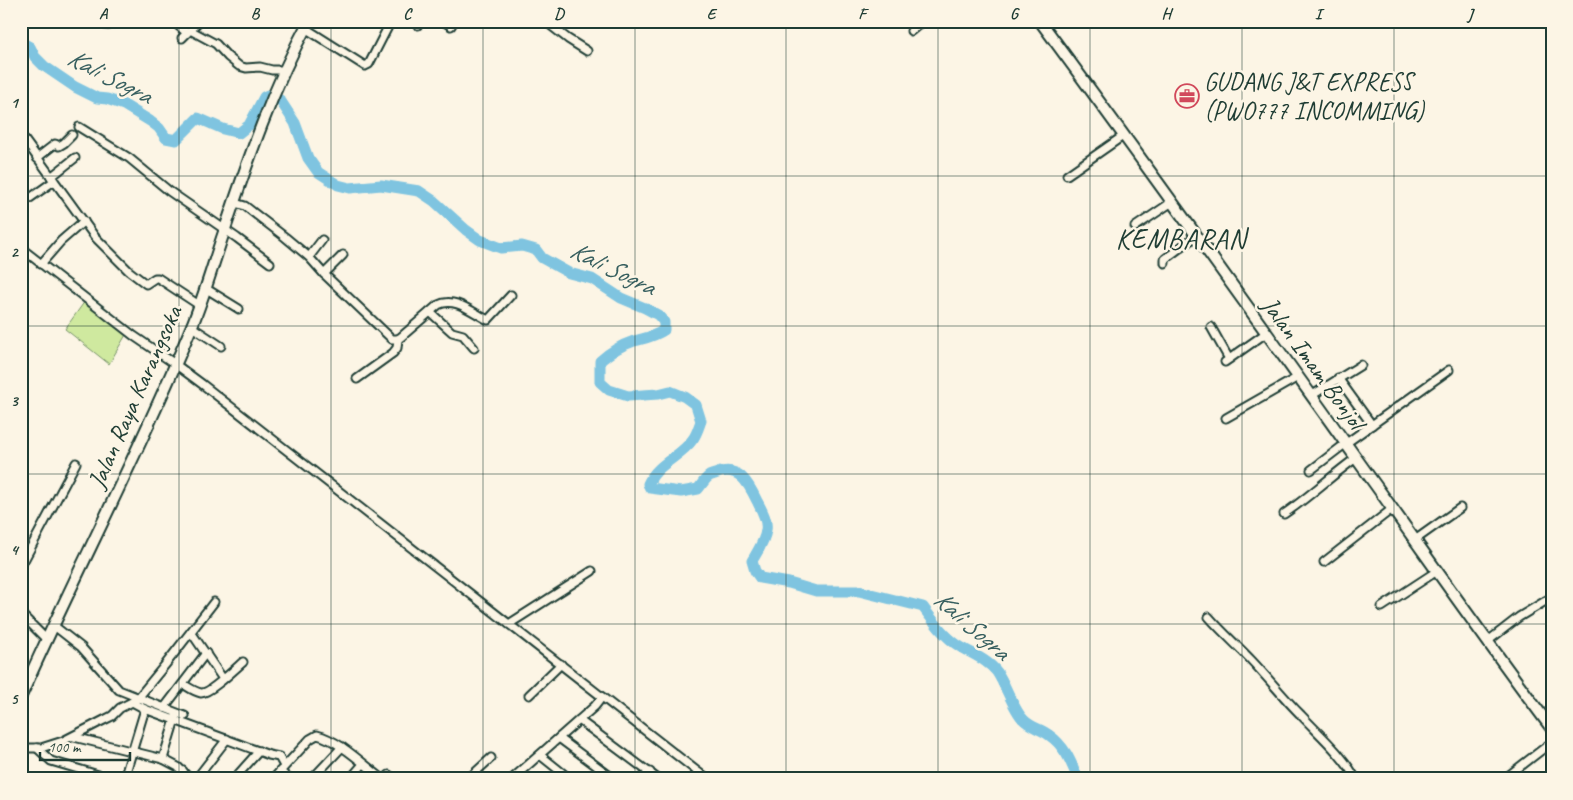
<svg xmlns="http://www.w3.org/2000/svg" width="1573" height="800" viewBox="0 0 1573 800" font-family="Caveat,sans-serif">
  <rect width="100%" height="100%" fill="#fcf5e5"/>
  <filter id="ink" filterUnits="userSpaceOnUse"><feTurbulence type="fractalNoise" baseFrequency=".02" numOctaves="2"/><feDisplacementMap in="SourceGraphic" scale="10" xChannelSelector="R" yChannelSelector="G"/><feConvolveMatrix kernelMatrix="1 2 1 2 8 2 1 2 1" color-interpolation-filters="sRGB"/></filter>
  <g filter="url(#ink)">
    <!-- green -->
    <path fill="#cfe99f" stroke="#77936a" d="M85,301L127,333L109,364L65,329Z"/>
    <g fill="none" stroke-linecap="round" stroke-linejoin="round">
      <!-- river -->
      <path stroke="#7fc4e0" stroke-width="11" d="M21,42L30,47L35,57L44,66L75,87L97,98L107,99L124,105L150,121L159,128L166,138L176,140L198,118L223,129L239,133L249,125L264,97L268,95L280,100L295,123L308,158L318,172L338,185L350,188L381,185L419,191L434,201L466,230L480,240L501,248L522,246L536,250L542,258L569,273L592,279L621,298L645,308L658,315L664,322V330C654,337 645,338 634,341C622,345 609,353 600,361V382L609,390L628,396L658,394L670,391L685,397L696,405L701,421C699,426 697,434 693,439C681,457 657,463 648,484L650,488L681,492L698,489C701,486 704,480 708,477C710,475 712,475 715,474C738,464 748,482 757,501C761,509 768,520 766,530C765,541 757,552 752,561L755,571L760,578L789,583L816,591H859L923,607C934,622 944,636 959,646C972,654 988,660 997,672C1006,685 1013,709 1023,719C1030,727 1041,729 1049,735C1065,746 1071,762 1078,779"/>
      <!-- minor casing -->
      <g stroke="#1f3d34" stroke-width="11">
        <g id="minor">
          <path d="M100,21C105,26 110,27 114,21"/>
          <path d="M173,21L187,33"/>
          <path d="M412,21L418,25"/>
          <path d="M443,21L451,26L454,21"/>
          <path d="M545,21L568,39L587,51"/>
          <path d="M305,28L365,66L369,64L391,21"/>
          <path d="M190,30L216,44L228,57L239,66L246,68L260,67L272,70H285"/>
          <path d="M911,31L923,21"/>
          <path d="M182,38L199,21"/>
          <path d="M79,127L129,158L169,191L237,238L270,263"/>
          <path d="M21,135L95,237L129,271L146,284L155,278H158L199,305"/>
          <path d="M37,158L55,144L59,146L64,143L72,135"/>
          <path d="M1067,175L1123,136"/>
          <path d="M51,177L75,158"/>
          <path d="M30,198L54,181"/>
          <path d="M235,203L245,206L285,237L309,257L324,274L392,339H398L401,337L438,305C455,296 473,313 488,320L511,295"/>
          <path d="M1135,227L1172,202"/>
          <path d="M21,248L134,336L175,364L202,384L707,779"/>
          <path d="M309,257L322,240"/>
          <path d="M1165,263V259L1196,236"/>
          <path d="M41,264L61,241L84,221"/>
          <path d="M324,274L343,255"/>
          <path d="M205,288L239,309"/>
          <path d="M430,312L452,332L463,335L474,348"/>
          <path d="M192,327L221,346"/>
          <path d="M1211,327L1229,359"/>
          <path d="M1225,362L1266,333"/>
          <path d="M1338,378L1372,425"/>
          <path d="M357,379L393,353L397,348L398,339"/>
          <path d="M1311,396L1361,365"/>
          <path d="M1226,418L1298,377"/>
          <path d="M1311,470L1345,444L1449,370"/>
          <path d="M1284,514C1309,497 1331,476 1356,458"/>
          <path d="M1415,540L1460,508"/>
          <path d="M1324,562L1392,509"/>
          <path d="M21,566L76,463"/>
          <path d="M1382,607L1437,571"/>
          <path d="M21,614L47,640"/>
          <path d="M1209,617C1223,633 1238,646 1252,661C1269,679 1284,698 1301,715C1320,735 1342,754 1356,779"/>
          <path d="M509,624L592,571"/>
          <path d="M53,625L81,647L119,690L185,716"/>
          <path d="M191,632L223,679"/>
          <path d="M1488,641L1519,617L1552,597"/>
          <path d="M183,684C188,687 195,692 201,693C209,694 235,669 243,662"/>
          <path d="M529,695L561,664"/>
          <path d="M132,702L145,709L269,755L279,757L284,766"/>
          <path d="M164,708L206,653"/>
          <path d="M579,720L658,779"/>
          <path d="M74,737L163,759L178,767L190,779"/>
          <path d="M559,738L614,779"/>
          <path d="M21,748H41L63,741L102,721L112,716L120,708L132,702L138,698L165,665L214,602"/>
          <path d="M37,748L51,761L112,779"/>
          <path d="M540,755L570,779"/>
          <path d="M163,759L176,716"/>
          <path d="M280,771L289,779"/>
          <path d="M389,775L394,779"/>
          <path d="M124,779L145,709"/>
          <path d="M178,779L183,771"/>
          <path d="M196,779L227,739"/>
          <path d="M234,779L259,751"/>
          <path d="M273,779L310,739L317,735C339,740 364,765 383,779"/>
          <path d="M312,779L342,747"/>
          <path d="M350,779L363,764"/>
          <path d="M468,779L491,758"/>
          <path d="M512,779L595,706L602,697"/>
          <path d="M641,779L650,772"/>
          <path d="M692,779L699,773"/>
          <path d="M1504,779L1552,742"/>
        </g>
      </g>
      <!-- secondary casing -->
      <g stroke="#1f3d34" stroke-width="14">
        <g id="secondary">
          <path d="M1040,21C1153,174 1264,329 1374,483C1433,565 1491,648 1552,729"/>
          <path d="M21,696C76,573 139,453 191,328C204,297 213,264 224,232C248,160 273,87 309,21"/>
        </g>
      </g>
      <!-- minor -->
      <use href="#minor" stroke="#fcf5e5" stroke-width="7"/>
      <!-- secondary -->
      <use href="#secondary" stroke="#fcf5e5" stroke-width="10"/>
    </g>
  </g>
  <!-- grid -->
  <path fill="none" stroke="#1f3d34" stroke-width="1" stroke-opacity="0.55" d="M179,21V779M331,21V779M483,21V779M635,21V779M786,21V779M938,21V779M1090,21V779M1242,21V779M1394,21V779M21,176H1552M21,326H1552M21,474H1552M21,624H1552"/>
  <!-- icons -->
  <defs>
    <g id="office-ring" transform="scale(1.25)"><circle r="9.5" fill="#fcf5e5" stroke="#d1495b" stroke-width="1.5"/><path d="M-6-3h4V-5.5h4V-3h4V5H-6ZM-1-4.5V-3h2v-1.5ZM-6 0V1H6V0Z" fill="#d1495b"/></g>
  </defs>
  <g fill-rule="evenodd">
    <use href="#office-ring" x="1187" y="96"/>
  </g>
  <g text-anchor="middle" dominant-baseline="central" stroke-width="5" stroke-linejoin="round" paint-order="stroke">
    <!-- poi labels -->
    <g font-size="25" fill="#1f3d34" stroke="#fcf5e5" text-anchor="start">
      <text x="1204" y="82">GUDANG J&amp;T EXPRESS<tspan x="1204" dy="29">(PWO777 INCOMMING)</tspan></text>
    </g>
    <!-- street labels -->
    <g font-size="25" fill="#1f3d34" stroke="#fcf5e5">
      <text transform="translate(1313 363) rotate(54)">Jalan Imam Bonjol</text>
      <text transform="translate(135 397) rotate(-66)">Jalan Raya Karangsoka</text>
    </g>
    <!-- water labels -->
    <g font-size="26" font-style="italic" fill="#375f5f" stroke="#fcf5e5">
      <text transform="translate(110 76) rotate(27)">Kali Sogra</text>
      <text transform="translate(613 268) rotate(26)">Kali Sogra</text>
      <text transform="translate(972 625) rotate(41)">Kali Sogra</text>
    </g>
    <!-- quarter labels -->
    <g font-size="28" letter-spacing="1" fill="#1f3d34" stroke="#fcf5e5">
      <text x="1181" y="238">KEMBARAN</text>
    </g>
  </g>
  <!-- margin -->
  <rect width="1573" height="800" fill="none" stroke="#fcf5e5" stroke-width="55"/>
  <!-- scale -->
  <path d="M40 752v8h90v-8" fill="none" stroke="#1f3d34" stroke-width="2.5"/>
  <text x="48" y="752" font-size="15" fill="#1f3d34" stroke="#fcf5e5" stroke-width="4" paint-order="stroke">100 m</text>
  <rect x="28" y="28" width="1518" height="744" fill="none" stroke="#1f3d34" stroke-width="2"/>
  <g font-size="16" text-anchor="middle" font-weight="bold" fill="#1f3d34">
    <text x="103" y="19">A</text>
    <text x="255" y="19">B</text>
    <text x="407" y="19">C</text>
    <text x="559" y="19">D</text>
    <text x="711" y="19">E</text>
    <text x="862" y="19">F</text>
    <text x="1014" y="19">G</text>
    <text x="1166" y="19">H</text>
    <text x="1318" y="19">I</text>
    <text x="1470" y="19">J</text>
    <text x="14" y="108">1</text>
    <text x="14" y="257">2</text>
    <text x="14" y="406">3</text>
    <text x="14" y="555">4</text>
    <text x="14" y="704">5</text>
  </g>
</svg>
